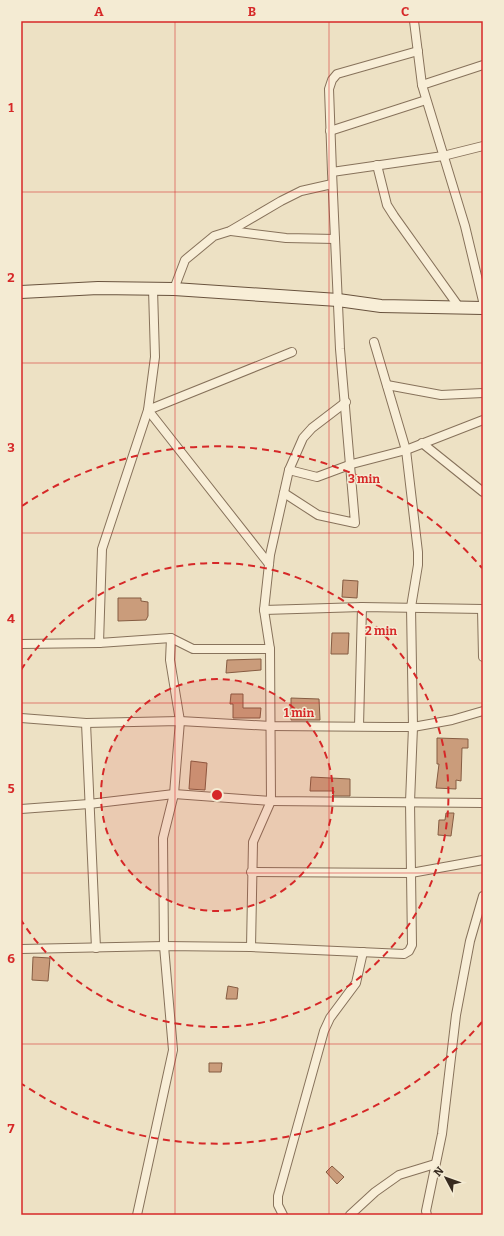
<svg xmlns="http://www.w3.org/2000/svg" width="504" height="1236" viewBox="0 0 504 1236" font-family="Bitter,serif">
  <rect width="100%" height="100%" fill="#ede1c4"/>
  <!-- building -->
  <g fill="#ca9c7b" stroke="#855c42">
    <path d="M343,580L358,581L357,598L342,597Z"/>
    <path d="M118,598H141V601L148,602V616L146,620L118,621Z"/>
    <path d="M332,633H349L348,654H331Z"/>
    <path d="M261,659V670L226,673L227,660Z"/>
    <path d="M231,694H243V708H261L260,718H233V704H230Z"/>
    <path d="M291,698L319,699L320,720H291Z"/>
    <path d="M437,738L468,739V748H462L461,781L456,780V789L436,788L439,764H437Z"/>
    <path d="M191,761L207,763L205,790L189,789Z"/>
    <path d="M311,777L350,779V796H333L334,791H310Z"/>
    <path d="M446,813H454L451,836L438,835L439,820H445Z"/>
    <path d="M33,957L50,958L48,981L32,980Z"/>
    <path d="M228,986L238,988L237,999H226Z"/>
    <path d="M209,1063H222L221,1072H209Z"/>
    <path d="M332,1166L344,1177L337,1184L326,1172Z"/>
  </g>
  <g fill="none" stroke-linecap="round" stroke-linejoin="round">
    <!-- street casing -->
    <g stroke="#87725b" stroke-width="10">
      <g id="street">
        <path d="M414,21L422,85L465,226L483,301"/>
        <path d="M422,85L483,65"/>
        <path d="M330,131L426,100"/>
        <path d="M377,165L387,205L394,216L459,307"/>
        <path d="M332,172L329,89L332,80L337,74L418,51"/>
        <path d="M231,231L286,238L335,239"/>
        <path d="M153,289L155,357L148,410L269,564"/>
        <path d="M174,289L185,260L214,236L230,231L281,201L301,191L332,184"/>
        <path d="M387,385L441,395L483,393"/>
        <path d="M422,443L483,492"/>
        <path d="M289,470L317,477L352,464L406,450L483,420"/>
        <path d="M284,493L318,515L355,523L340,349L332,172L443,156L483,146"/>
        <path d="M482,609L483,657"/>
        <path d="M264,610L362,607L483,609"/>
        <path d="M99,643L102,549L148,410L292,352"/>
        <path d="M21,644L99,643L171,638L193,649H270"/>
        <path d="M21,718L86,723L180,721L271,726L388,727H413L452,720L483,711"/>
        <path d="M86,723L96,948"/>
        <path d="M359,726L362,607"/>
        <path d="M21,809L89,804L174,794L271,801L483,803"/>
        <path d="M251,872L411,873L483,860"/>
        <path d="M251,947L253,842L271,801L270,649L264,610L270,555L289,470L303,438L312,428L346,402"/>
        <path d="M21,949L164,946L251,947L404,954L409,951L412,945L410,802L413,727L411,607L418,565V552L406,450L374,342"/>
        <path d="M137,1215L173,1050L164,946L163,838L174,794L180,721L170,660L171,638"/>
        <path d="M283,1215L278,1205V1196L324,1031L330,1018L356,983L363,952"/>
        <path d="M350,1215L375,1192L399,1175L435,1164"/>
        <path d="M427,1215L426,1211L442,1134L456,1015L470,941L483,896"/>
      </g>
    </g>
    <!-- secondary casing -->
    <g stroke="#69533e" stroke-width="14">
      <path id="secondary" d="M21,292L98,288L174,289L338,300L381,306L483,308"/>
    </g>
    <!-- street -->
    <use href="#street" stroke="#f8eed7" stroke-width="8"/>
    <!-- secondary -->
    <use href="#secondary" stroke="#f8eed7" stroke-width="12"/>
  </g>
  <!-- grid -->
  <path fill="none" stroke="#d62828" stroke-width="1" stroke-opacity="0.55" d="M175,21V1215M329,21V1215M21,192H483M21,363H483M21,533H483M21,703H483M21,873H483M21,1044H483"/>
  <!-- distance rings -->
  <circle cx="217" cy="795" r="116" fill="#d62828" fill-opacity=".12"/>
  <g fill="none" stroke="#d62828" stroke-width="2" stroke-dasharray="7 5">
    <circle cx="217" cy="795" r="116"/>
    <path d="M21 670A232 232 0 1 1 21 920"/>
    <path d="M482 1022A349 349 0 0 1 22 1084M22 506A349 349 0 0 1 482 568"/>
  </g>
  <circle cx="217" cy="795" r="6" fill="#d62828" stroke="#f4ebd3" stroke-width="2"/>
  <g font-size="12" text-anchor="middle" font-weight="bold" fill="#d62828" stroke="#f4ebd3" stroke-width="3" stroke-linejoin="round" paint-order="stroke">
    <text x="364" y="483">3 min</text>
    <text x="381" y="635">2 min</text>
    <text x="299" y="717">1 min</text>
  </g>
  <!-- border -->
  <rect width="504" height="1236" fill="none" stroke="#f4ebd3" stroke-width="44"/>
  <!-- north arrow -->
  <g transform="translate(446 1178) rotate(311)" stroke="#f4ebd3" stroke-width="3" paint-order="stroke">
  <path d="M0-3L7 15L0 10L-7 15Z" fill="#372a1f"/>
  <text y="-6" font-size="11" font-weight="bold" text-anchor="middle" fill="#372a1f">N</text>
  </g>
  <rect x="22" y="22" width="460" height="1192" fill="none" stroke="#d62828" stroke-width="1.5"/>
  <g font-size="13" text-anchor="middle" font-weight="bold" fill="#d62828">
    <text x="99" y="16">A</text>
    <text x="252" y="16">B</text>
    <text x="405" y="16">C</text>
    <text x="11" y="112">1</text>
    <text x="11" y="282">2</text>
    <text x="11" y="452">3</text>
    <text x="11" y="623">4</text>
    <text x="11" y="793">5</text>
    <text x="11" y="963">6</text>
    <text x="11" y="1133">7</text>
  </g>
</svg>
